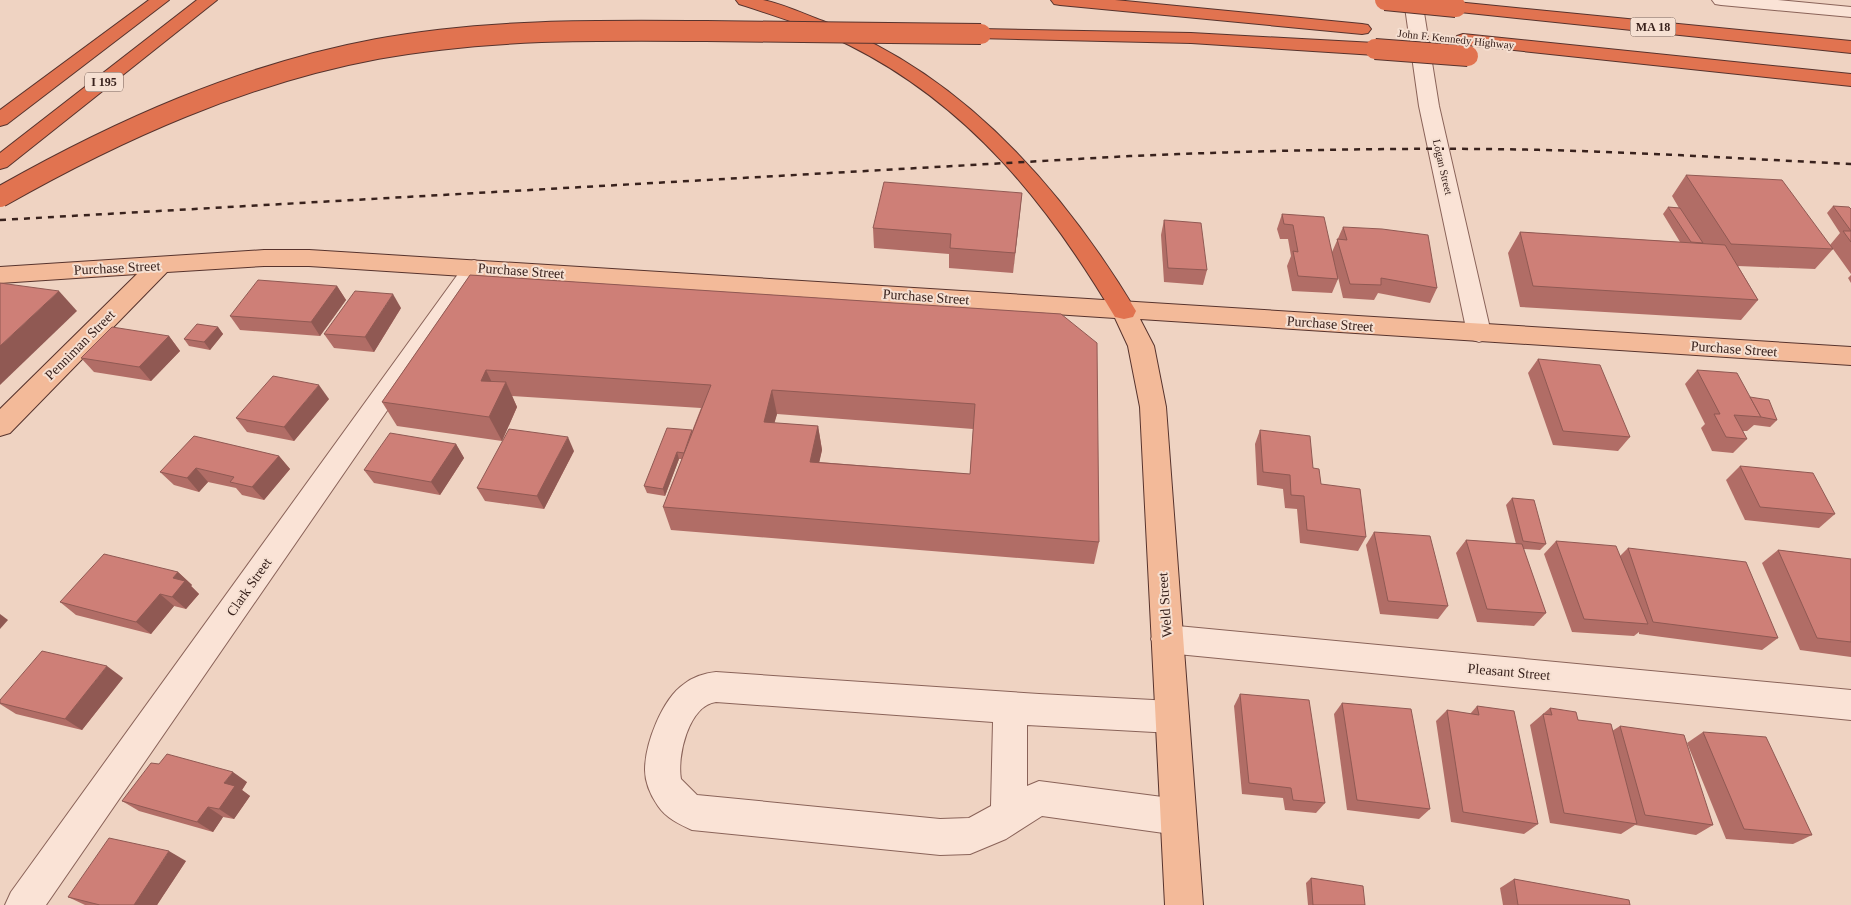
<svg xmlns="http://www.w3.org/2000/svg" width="1851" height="905" viewBox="0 0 1851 905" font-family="Georgia,serif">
  <rect width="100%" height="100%" fill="#efd3c2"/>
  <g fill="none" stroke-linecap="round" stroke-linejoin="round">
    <!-- minor casing -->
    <g stroke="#8a6359" stroke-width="2">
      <g id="minor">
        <path d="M1404,0H1422L1439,106L1491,333L1488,339L1479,342L1470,339L1467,333L1419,106Z"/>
        <path d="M1712,0H1778L1851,7V17L1721,5L1715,4Z"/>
        <path d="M474,260L482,263L486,268L482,273L46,905H5L11,892L466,263Z"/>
        <path d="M1167,625L1851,690V720L1167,653L1156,649L1151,639L1156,629Z"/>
        <path d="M716,672L1039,694L1172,701L1184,706L1189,717L1184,728L1172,733L1027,725V786L1039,781L1178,799L1191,804L1196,817L1191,830L1178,835L1042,816L1006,839L970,854L940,855L692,830C679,824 666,818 658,806C651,796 645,782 645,770C645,744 662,699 684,684C693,677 705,673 716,672ZM716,702L993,722L991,806L969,818L940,819L697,795L681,779C677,757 688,706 716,702Z"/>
      </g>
    </g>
    <!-- major casing -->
    <g stroke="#57332d" stroke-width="2">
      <path id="major" d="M264,250H309L1851,347V365L1140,319L1154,346L1166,407L1203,905H1165L1140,407L1128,346L1115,318L309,266H264L167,272L10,433L0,436V409L137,274L0,283V267Z"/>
    </g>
    <!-- highway casing -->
    <g stroke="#57332d" stroke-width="2">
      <g id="highway">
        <path d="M149,0H169L7,124L0,126V110Z"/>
        <path d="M197,0H217L7,167L0,169V153Z"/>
        <path d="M736,0C745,0 754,0 763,0C783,4 804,14 823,21C961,73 1062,188 1136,311L1133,317L1124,319L1115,317C1048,204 969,105 849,45C814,28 776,16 739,4Z"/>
        <path d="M1051,0H1115L1362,24L1368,25L1371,29L1368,33L1362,34L1060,5L1054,4Z"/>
        <path d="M1456,2L1851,41V53L1450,11L1447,7L1450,3Z"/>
        <path d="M981,29L1191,33L1375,43L1382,45L1384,49L1382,53L1375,55L1191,43L975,38L972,34L975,30Z"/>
        <path d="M1463,34L1851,74V86L1457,44L1454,40L1457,36Z"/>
      </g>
    </g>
    <!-- minor -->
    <use href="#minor" fill="#fae3d6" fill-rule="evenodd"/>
    <!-- major -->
    <use href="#major" fill="#f3ba99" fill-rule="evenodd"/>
    <!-- highway -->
    <use href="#highway" fill="#e17350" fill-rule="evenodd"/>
    <!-- rail -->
    <path stroke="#39221d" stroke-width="2.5" stroke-dasharray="6 6" stroke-linecap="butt" d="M0,220L1130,156C1248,151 1366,148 1485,149C1607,150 1729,158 1851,164"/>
    <!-- highway-bridge casing -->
    <g stroke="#57332d" stroke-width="22" stroke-linecap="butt">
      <g id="highway-bridge">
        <path d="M1385,0L1456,7"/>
        <path d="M1375,49L1468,56"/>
        <path d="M0,197C118,130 243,74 377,49C486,29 596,30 706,31C798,32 889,33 981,34"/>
      </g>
    </g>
    <!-- highway-bridge -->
    <use href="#highway-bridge" stroke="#e17350" stroke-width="20"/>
  </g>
  <!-- wall -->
  <g fill="#b16d66" fill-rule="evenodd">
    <path d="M1686,175L1830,245L1840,233L1827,213L1833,206L1851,209V274L1833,249L1815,269L1738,266L1758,300L1741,320L1520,307L1508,253L1520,232L1680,242L1663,214L1668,207L1679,208L1672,196Z"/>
    <path d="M1022,193L1013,273L949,268V254L874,248L873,228Z"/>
    <path d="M1282,214L1332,252L1343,227L1437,288L1430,303L1378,293L1374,300L1343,298L1338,277V279L1332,293L1292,291L1287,266L1291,256L1288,239H1280L1277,229Z"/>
    <path d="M1164,220L1207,270L1203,285L1164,282L1161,235Z"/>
    <path d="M470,275L1061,314L1099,542L1094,564L671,530L663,507L682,459H679L665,496L647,493L644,486L692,431L701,408L512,396L517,407L502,441L397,426L382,402ZM777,414L973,429L970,474L819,462L822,450L818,426L774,423Z"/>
    <path d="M1851,275V283L1848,278Z"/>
    <path d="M337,286L346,300L320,336L240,330L230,316Z"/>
    <path d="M401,308L374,352L334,348L324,334Z"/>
    <path d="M218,327L223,334L210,350L189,346L184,339Z"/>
    <path d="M169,336L180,351L151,381L94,372L81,358Z"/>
    <path d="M1538,359L1630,437L1618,451L1553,445L1528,373Z"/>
    <path d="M1697,370L1750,397L1777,420L1770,427L1754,425L1747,431H1743L1747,439L1733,453L1712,451L1701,428L1705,424L1685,384Z"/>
    <path d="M329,399L294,441L247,432L236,418Z"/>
    <path d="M1260,430L1313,468L1321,484L1366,537L1358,551L1300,543L1297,509L1285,508L1283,489L1257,485L1255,444Z"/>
    <path d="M456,444L464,458L440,495L374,483L364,470Z"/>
    <path d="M574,451L544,509L485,501L477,488Z"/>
    <path d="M279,456L290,469L264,500L242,495L236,488L208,482L199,492L174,485L160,472Z"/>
    <path d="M1740,466L1835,514L1819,528L1745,520L1726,480Z"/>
    <path d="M1512,498L1546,544L1540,550L1523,549L1546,613L1534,626L1477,622L1456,553L1466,540L1516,544L1506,505Z"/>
    <path d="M1374,532L1448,606L1438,619L1380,614L1366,545Z"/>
    <path d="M1556,541L1620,556L1628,548L1778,638L1762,650L1639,634V632L1634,636L1572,632L1544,554Z"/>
    <path d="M1778,550L1851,559V657L1800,650L1762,563Z"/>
    <path d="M178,572L192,585L191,586L199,594L186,609L174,606L151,634L76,615L60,602Z"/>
    <path d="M123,678L82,730L16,714L0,704V700Z"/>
    <path d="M1240,694L1325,803L1316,813L1285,810L1283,798L1242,794L1234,706Z"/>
    <path d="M1342,703L1430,809L1419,819L1347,810L1334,714Z"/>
    <path d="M1477,706L1538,824L1524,834L1451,822L1436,721L1447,710L1470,714Z"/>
    <path d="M1550,708L1578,720L1612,731L1620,726L1713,825L1696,835L1635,825L1621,834L1550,823L1530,725Z"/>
    <path d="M1703,732L1812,835L1793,844L1726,839L1687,743Z"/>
    <path d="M247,782L242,790L250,796L234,819L223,817L213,832L139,811L122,801Z"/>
    <path d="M186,861L157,905H85L68,897Z"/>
    <path d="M1311,878L1365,905H1308L1306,883Z"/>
    <path d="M1514,879L1630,905H1503L1500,888Z"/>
  </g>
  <!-- shaded-wall -->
  <g fill="#905953">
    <path d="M1022,193L1020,213L1013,273L1015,253Z"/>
    <path d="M337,286L346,300L320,336L311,322Z"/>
    <path d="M59,291L77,311L0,385V346Z"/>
    <path d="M393,294L401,308L374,352L365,337Z"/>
    <path d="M218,327L223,334L210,350L204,342Z"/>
    <path d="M169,336L180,351L151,381L139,367Z"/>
    <path d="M486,370L498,395L481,381Z"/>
    <path d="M506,382L517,407L502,441L489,417Z"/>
    <path d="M319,385L329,399L294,441L284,427Z"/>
    <path d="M772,390L777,414L768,446L764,422Z"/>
    <path d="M818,426L822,450L814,486L810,462Z"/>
    <path d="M568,437L574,451L544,509L537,496Z"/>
    <path d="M456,444L464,458L440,495L431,482Z"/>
    <path d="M677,452L679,459L665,496L663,489Z"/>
    <path d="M279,456L290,469L264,500L252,487Z"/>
    <path d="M196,468L208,482L199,492L187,478Z"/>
    <path d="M178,572L192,585L191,586L199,594L186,609L172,597L173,578Z"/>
    <path d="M160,594L174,606L151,634L136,622Z"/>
    <path d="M0,614L8,620L0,629Z"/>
    <path d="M107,666L123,678L82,730L65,719Z"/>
    <path d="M233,772L247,782L242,790L250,796L234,819L219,809L224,783Z"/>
    <path d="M208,807L223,817L213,832L197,822Z"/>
    <path d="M169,851L186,861L157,905H134Z"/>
  </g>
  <!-- building -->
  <g fill="#ce7f77" stroke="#905953" fill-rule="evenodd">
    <path d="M1686,175L1782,180L1833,249L1731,244Z"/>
    <path d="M884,182L1022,193L1015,253L950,248L951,234L873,228Z"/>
    <path d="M1833,206L1849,207L1851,209V231Z"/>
    <path d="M1668,207L1680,208L1703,243L1691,242Z"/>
    <path d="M1282,214L1324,217L1338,279L1298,276L1293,251L1298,252L1293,225L1284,224Z"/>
    <path d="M1164,220L1201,223L1207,270L1168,268Z"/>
    <path d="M1343,227L1382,229L1428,235L1437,288L1381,278V285L1350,284L1337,239L1347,240Z"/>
    <path d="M1843,231H1851V242Z"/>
    <path d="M1520,232L1725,245L1758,300L1533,286Z"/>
    <path d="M470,275L1061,314L1097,343L1099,542L663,507L711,385L486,370L481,381L506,382L489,417L382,402ZM772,390L975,404L970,474L810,462L818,426L764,422Z"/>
    <path d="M258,280L337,286L311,322L230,316Z"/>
    <path d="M0,283L59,291L0,346Z"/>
    <path d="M355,291L393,294L365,337L324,334Z"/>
    <path d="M197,324L218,327L204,342L184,339Z"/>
    <path d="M112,327L169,336L139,367L81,358Z"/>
    <path d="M1538,359L1600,365L1630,437L1563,431Z"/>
    <path d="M1697,370L1737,373L1761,417L1734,415L1747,439L1726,437L1714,414H1720Z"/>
    <path d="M273,376L319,385L284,427L236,418Z"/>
    <path d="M1750,397L1769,400L1777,420L1761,417Z"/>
    <path d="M667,428L692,430L684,453L677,452L663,489L644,486Z"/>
    <path d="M509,429L568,437L537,496L477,488Z"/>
    <path d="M1260,430L1310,436L1313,468L1319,469L1321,484L1360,489L1366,537L1307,530L1304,496L1291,495L1290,475L1263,472Z"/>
    <path d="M390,433L456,444L431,482L364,470Z"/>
    <path d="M194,436L279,456L252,487L230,482L234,477L196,468L187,478L160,472Z"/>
    <path d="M1740,466L1813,473L1835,514L1760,507Z"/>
    <path d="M1512,498L1534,500L1546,544L1523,541Z"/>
    <path d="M1374,532L1430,536L1448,606L1388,601Z"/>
    <path d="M1466,540L1522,544L1546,613L1487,609Z"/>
    <path d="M1556,541L1616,546L1648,624L1584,619Z"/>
    <path d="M1628,548L1746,562L1778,638L1653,622Z"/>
    <path d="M1778,550L1851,559V642L1817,638Z"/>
    <path d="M104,554L178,572L173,578L185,581L172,597L160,594L136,622L60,602Z"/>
    <path d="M42,651L107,666L65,719L0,703V700Z"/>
    <path d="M1240,694L1309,700L1325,803L1293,800L1291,788L1249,783Z"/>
    <path d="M1342,703L1411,709L1430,809L1357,800Z"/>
    <path d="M1477,706L1514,711L1538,824L1463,812L1447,710L1479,715Z"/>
    <path d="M1550,708L1576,712L1578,720L1611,724L1637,824L1564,813L1543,714L1552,715Z"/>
    <path d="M1620,726L1684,735L1713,825L1645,815Z"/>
    <path d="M1703,732L1766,737L1812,835L1744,829Z"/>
    <path d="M167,754L233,772L224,783L235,786L219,809L208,807L197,822L122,801L151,763L159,764Z"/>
    <path d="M109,838L169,851L134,905H100L68,897Z"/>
    <path d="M1311,878L1363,886L1365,905H1313Z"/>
    <path d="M1514,879L1629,900L1630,905H1518Z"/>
  </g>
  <g text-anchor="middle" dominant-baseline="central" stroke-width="4" stroke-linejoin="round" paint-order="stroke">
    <!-- far-street labels -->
    <g font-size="11" fill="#39221d" stroke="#f6e0d2">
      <text transform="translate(1456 39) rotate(6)">John F. Kennedy Highway</text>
      <text transform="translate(1443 167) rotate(77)">Logan Street</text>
    </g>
    <!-- shield labels -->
    <g fill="#f6e0d2" stroke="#725b53" stroke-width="1">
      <rect x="1630.5" y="17.5" width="45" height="19" rx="4"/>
      <rect x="85" y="72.5" width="38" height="19" rx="4"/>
    </g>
    <g font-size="12" font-weight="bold" fill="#39221d">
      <text x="1653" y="27">MA 18</text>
      <text x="104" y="82">I 195</text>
    </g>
    <!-- street labels -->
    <g font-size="14" fill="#39221d" stroke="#f6e0d2">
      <text transform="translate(117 268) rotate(-3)">Purchase Street</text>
      <text transform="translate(521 271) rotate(4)">Purchase Street</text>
      <text transform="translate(926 297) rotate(4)">Purchase Street</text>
      <text transform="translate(1330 324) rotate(4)">Purchase Street</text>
      <text transform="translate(80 345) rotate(-45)">Penniman Street</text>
      <text transform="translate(1734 349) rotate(4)">Purchase Street</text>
      <text transform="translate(249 587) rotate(-55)">Clark Street</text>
      <text transform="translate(1165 605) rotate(-94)">Weld Street</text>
      <text transform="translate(1509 672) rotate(5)">Pleasant Street</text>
    </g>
  </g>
</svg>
